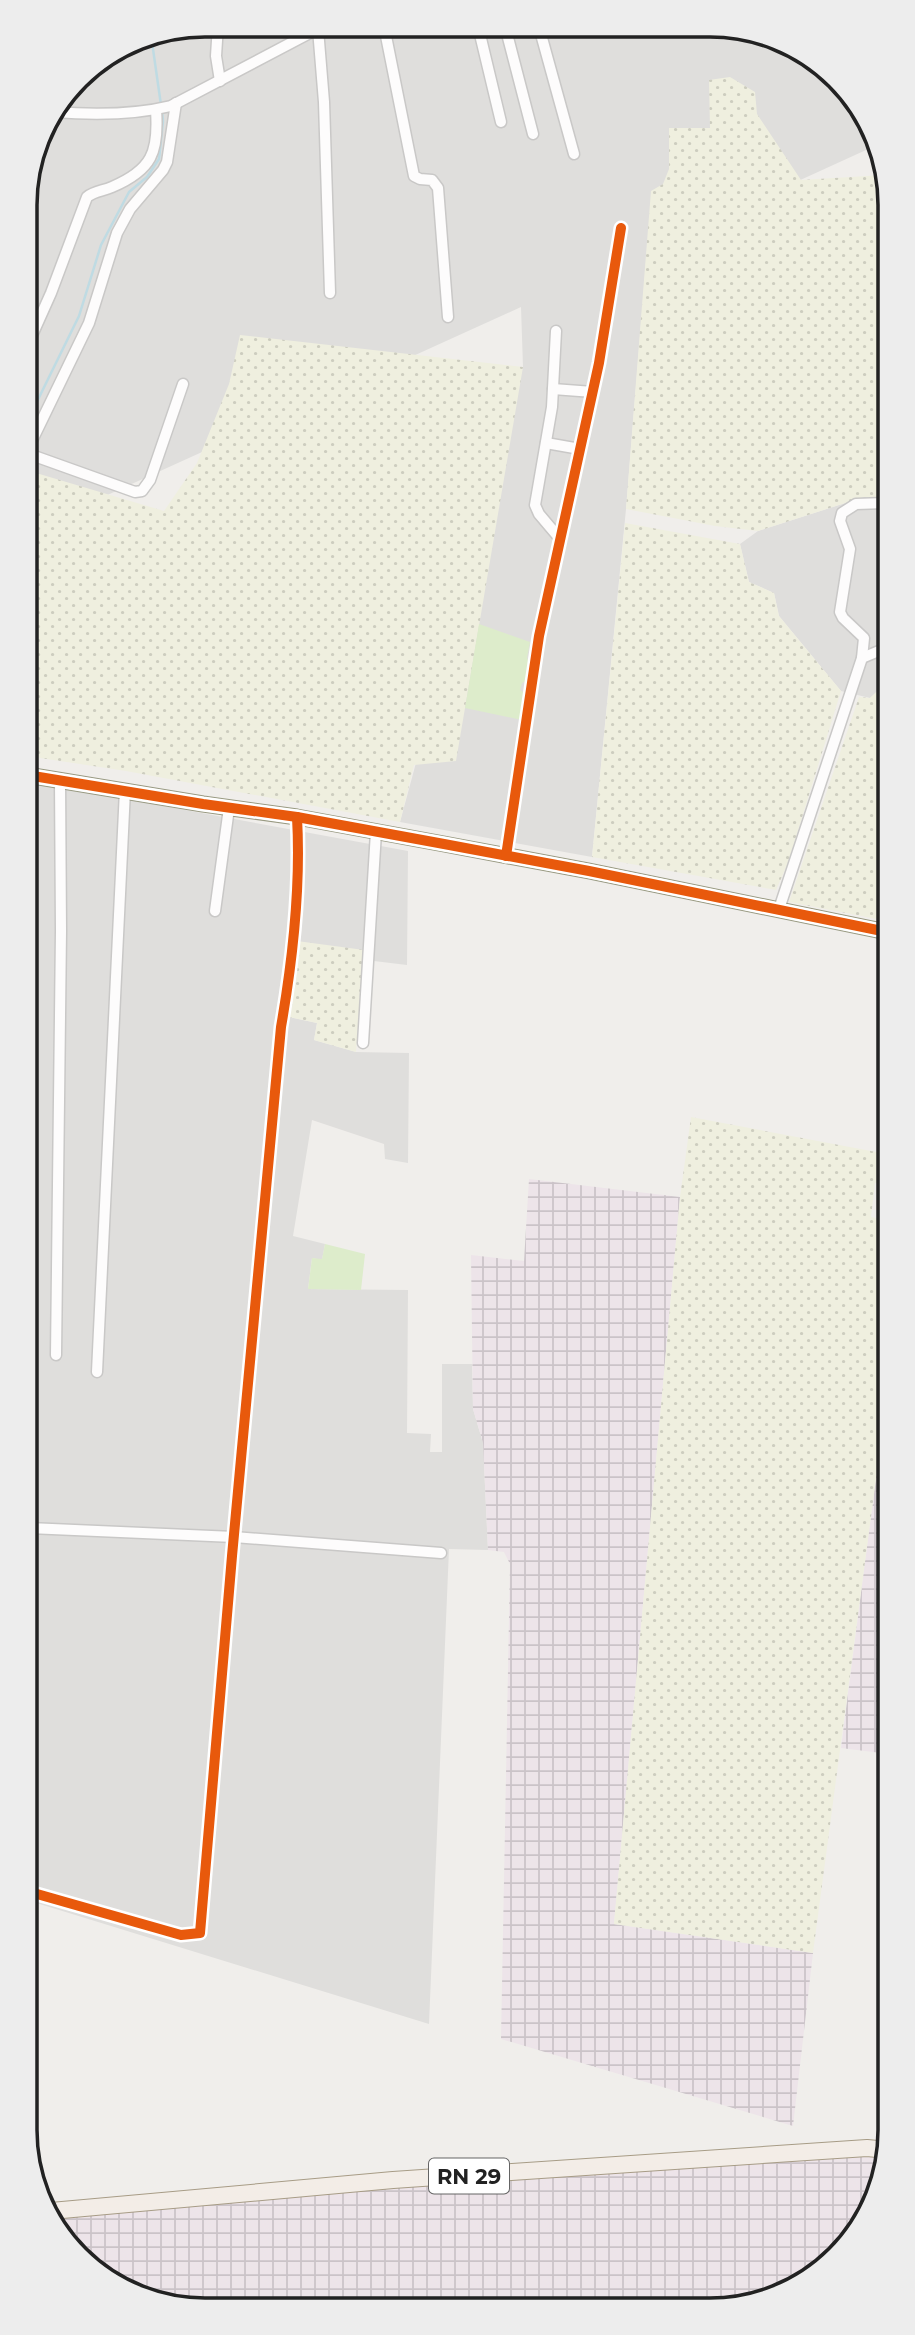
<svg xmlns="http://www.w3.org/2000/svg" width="915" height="2335" viewBox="0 0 915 2335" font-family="Montserrat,sans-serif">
  <defs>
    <pattern id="industrial-grid" width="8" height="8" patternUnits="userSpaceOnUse" patternTransform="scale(1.75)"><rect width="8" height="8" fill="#ede4e9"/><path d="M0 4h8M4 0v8" fill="none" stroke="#cbc3c8"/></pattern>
    <pattern id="farmland-dots" width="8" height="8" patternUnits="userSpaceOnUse" patternTransform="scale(1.75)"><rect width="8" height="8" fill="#efefdf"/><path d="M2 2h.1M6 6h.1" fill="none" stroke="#cdcdbf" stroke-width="1.8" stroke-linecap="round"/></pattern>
  </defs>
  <rect width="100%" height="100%" fill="#f0eeeb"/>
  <!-- residential -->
  <g fill="#dfdedc">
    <path d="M205,25L745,28L837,77L877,145L647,250L626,509L592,857L400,822L523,367L521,307L26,532L25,193L43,126L86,70L136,38Z"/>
    <path d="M864,497L885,498L886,683L870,698L841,691L779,616L774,593L749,582L740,544L758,531Z"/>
    <path d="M27,781L408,851L407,965L374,961L364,950L289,1017L317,1023L314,1040L356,1052L409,1053L408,1163L385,1159L384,1144L312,1120L293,1236L325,1244L322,1260L312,1258L308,1289L408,1290L407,1433L431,1434L430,1452H442V1364H472L473,1409L483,1443L488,1550L449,1549L429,2024L30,1901Z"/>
  </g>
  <!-- industrial -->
  <g fill="url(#industrial-grid)">
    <path d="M529,1179L680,1197L614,1924L813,1953L793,2126L501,2039L510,1564L504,1552L488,1550L483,1443L473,1409L471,1255L524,1261Z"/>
    <path d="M888,1383L889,1754L841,1748Z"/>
    <path d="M888,2150L877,2199L846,2249L756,2304L170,2307L78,2258L51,2211Z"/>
  </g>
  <!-- farmland -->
  <g fill="url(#farmland-dots)">
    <path d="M730,77L755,92L757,114L801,180L884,175L885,498L864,497L758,531L715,526L626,509L651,191L663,184L669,169V128H710L709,80Z"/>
    <path d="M240,335L523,367L456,761L414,765L400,822L126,771L27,756L26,470L164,511L197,463L229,384Z"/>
    <path d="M625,523L740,544L749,582L774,593L779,616L841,691L788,863L776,890L592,857Z"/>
    <path d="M886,683L887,921L789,902L859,697L870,698Z"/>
    <path d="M297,941L364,950L356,1052L314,1040L317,1023L289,1017Z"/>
    <path d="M691,1117L887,1154V1184L875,1183L871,1217L887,1220L888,1389L813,1953L614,1924L680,1197Z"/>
  </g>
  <!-- grass -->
  <g fill="#ddeccb">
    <path d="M479,624L530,642L527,658L530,662L527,680L522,683L520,690L526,694L522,720L465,708Z"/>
    <path d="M325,1244L365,1254L361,1290L308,1289L312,1258L322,1259Z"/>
  </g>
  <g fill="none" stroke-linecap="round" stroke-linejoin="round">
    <!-- stream -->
    <g stroke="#bfdbe3" stroke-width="2.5">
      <path d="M151,35L161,105"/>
      <path d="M26,424L79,316L101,245L129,192L147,177L159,159L163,121L162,111"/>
    </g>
    <!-- street casing -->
    <g stroke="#c9c8c7" stroke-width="13">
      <g id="street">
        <path d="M218,25L216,56L220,81"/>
        <path d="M384,26L414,176L420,179L432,180L438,188L448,317"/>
        <path d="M478,26L501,122"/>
        <path d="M505,26L533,134"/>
        <path d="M539,27L574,154"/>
        <path d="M318,29L324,102L330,293"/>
        <path d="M176,103L167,162L163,170L130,209L117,233L89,323L26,453L135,492L142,491L150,480L183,384"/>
        <path d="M54,112C92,115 134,115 171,106L325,25"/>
        <path d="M34,159L48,118"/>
        <path d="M556,331L552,407L535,505L539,514L561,540"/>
        <path d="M25,351L51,293L87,197C94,191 103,191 112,187C152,170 159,152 156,110"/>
        <path d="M553,389L593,392"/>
        <path d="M546,443L580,449"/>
        <path d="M862,658L886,648"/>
        <path d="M506,856L539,636L599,363L621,228"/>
        <path d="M779,909L862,658L864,638L843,618L840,612L850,549L840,521L842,513L856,504L885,503"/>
        <path d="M215,911L229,808"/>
        <path d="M363,1043L376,832"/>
        <path d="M56,1355L61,931L60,781"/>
        <path d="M97,1372L125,790"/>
        <path d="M29,1528L234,1537L441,1553"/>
        <path d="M30,1892L181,1935L200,1933L232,1556L281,1027C293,958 301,887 297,817"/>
      </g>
    </g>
    <!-- secondary casing -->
    <g stroke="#999a82" stroke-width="17">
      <path id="secondary" d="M27,775L203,804L297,817L444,844L589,871L887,932"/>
    </g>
    <!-- primary casing -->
    <g stroke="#a79c86" stroke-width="18">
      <path id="primary" d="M51,2211L393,2180L867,2148L888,2150"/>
    </g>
    <!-- street -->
    <use href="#street" stroke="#fdfcfc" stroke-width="10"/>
    <!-- secondary -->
    <use href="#secondary" stroke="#f4f4ed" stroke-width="14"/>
    <!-- primary -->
    <use href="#primary" stroke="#f3ede7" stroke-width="16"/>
    <!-- cycleway casing -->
    <g stroke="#fff" stroke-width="15">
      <g id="cycleway">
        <path d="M27,775L203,804L297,817L444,844L589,871L887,932"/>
        <path d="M506,856L539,636L599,363L621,228"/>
        <path d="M30,1892L181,1935L200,1933L232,1556L281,1027C293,958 301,887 297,817"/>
      </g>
    </g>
    <!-- cycleway -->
    <use href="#cycleway" stroke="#e8590c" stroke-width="10"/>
  </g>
  <g text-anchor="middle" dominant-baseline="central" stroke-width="7" stroke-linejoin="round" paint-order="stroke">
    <!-- shield labels -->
    <rect fill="#fff" stroke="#646464" stroke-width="2" x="429" y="2158.5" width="80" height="35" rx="5"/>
    <g font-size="21" font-weight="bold" fill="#222">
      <text x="469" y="2176">RN 29</text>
    </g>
  </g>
  <!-- crop -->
  <path d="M0 0H915V2335H0ZM205 37H710A168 168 0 0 1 878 205V2130A168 168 0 0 1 710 2298H205A168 168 0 0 1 37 2130V205A168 168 0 0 1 205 37Z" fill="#ededed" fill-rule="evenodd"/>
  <path fill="none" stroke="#222" stroke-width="3.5" d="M205 37H710A168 168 0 0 1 878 205V2130A168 168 0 0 1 710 2298H205A168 168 0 0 1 37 2130V205A168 168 0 0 1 205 37Z"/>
</svg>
